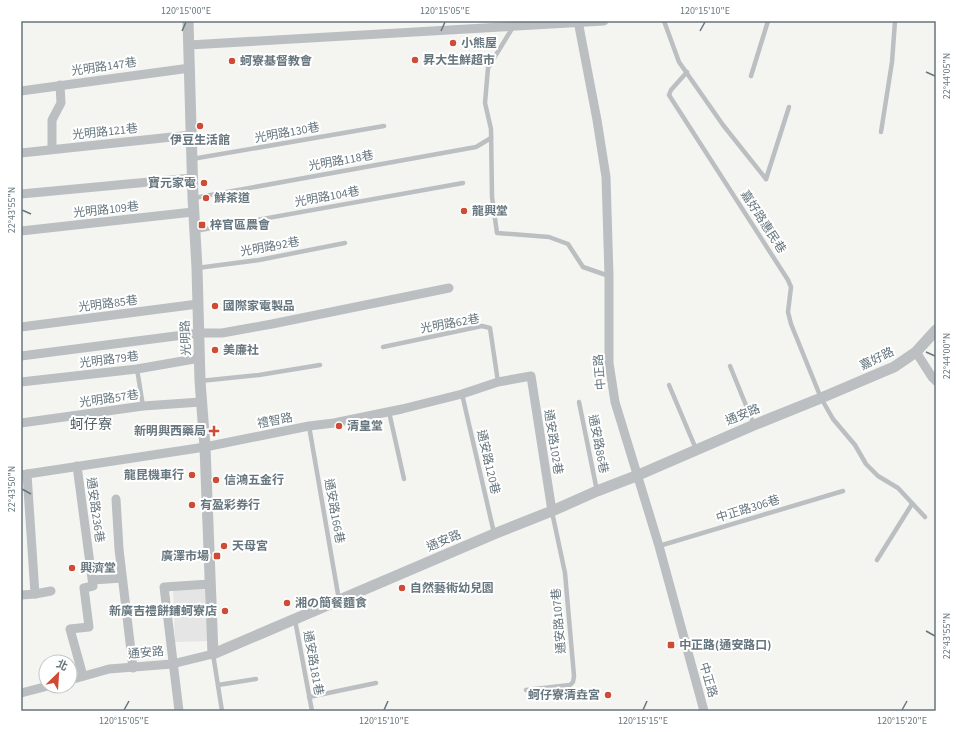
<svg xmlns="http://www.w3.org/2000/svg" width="957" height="732" viewBox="0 0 957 732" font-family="'Source Sans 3','Noto Sans TC','Noto Sans JP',sans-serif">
  <rect width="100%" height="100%" fill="#f4f4f1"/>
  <!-- built -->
  <path fill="#e4e5e4" d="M205,588L207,641L175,642L173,589Z"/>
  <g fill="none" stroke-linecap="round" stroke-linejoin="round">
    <!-- service -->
    <g stroke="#bbbfc2" stroke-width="4.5">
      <path d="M664,21L679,62L723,125L766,179"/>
      <path d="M513,27L488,68L485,103L491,129L492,197L497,233L549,237L568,244L583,267L609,276"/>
      <path d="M687,72L671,90L669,95L788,280L791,287L788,312L791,324L821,398L833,419L855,445L866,464L878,476L898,488L925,517"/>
      <path d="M751,76L768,21"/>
      <path d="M881,132L892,62L895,21"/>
      <path d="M192,159L384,126"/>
      <path d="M766,179L789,107"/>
      <path d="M194,198L476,147L491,138"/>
      <path d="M195,231L463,183"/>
      <path d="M197,268L259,260L345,243"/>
      <path d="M383,347L482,326L490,328L498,382"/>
      <path d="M730,366L754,425"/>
      <path d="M137,369L143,406"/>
      <path d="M200,381L259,375L320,365"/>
      <path d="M669,385L696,449"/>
      <path d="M462,394L494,533"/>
      <path d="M579,402L597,491"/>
      <path d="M389,412L404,479"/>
      <path d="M309,426L339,600"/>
      <path d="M659,546L843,491"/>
      <path d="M877,560L912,504"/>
      <path d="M295,620L312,711"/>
      <path d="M213,654L222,711"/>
      <path d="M218,685L256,679"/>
      <path d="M526,690L570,685L573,682L574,676L565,573L552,512"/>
      <path d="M309,697L376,683"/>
    </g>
    <!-- minor -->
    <g stroke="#bbbfc2" stroke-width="9">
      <path d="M578,21L597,120L606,177L609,276V363L615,402L659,546L704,711"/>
      <path d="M189,45L604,21"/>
      <path d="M21,91L190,68"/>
      <path d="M52,149V120L61,103L60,85"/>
      <path d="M21,153L191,135"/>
      <path d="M21,194L192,178"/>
      <path d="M21,231L193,212"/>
      <path d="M21,327L198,304"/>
      <path d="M916,352L932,377L936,381"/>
      <path d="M21,356L199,333H222L272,324L449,288"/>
      <path d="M21,382L137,369L200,358"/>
      <path d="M21,423L143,406L201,402"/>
      <path d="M77,466L93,586L84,588L89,627L70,629L83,676"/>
      <path d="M21,475L205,447L309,426L334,423L402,409L462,394L498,382L531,376L552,511"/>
      <path d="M116,499L119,549L133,668"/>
      <path d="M93,580L122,578"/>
      <path d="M35,594L51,591"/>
      <path d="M21,595L35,594L27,474"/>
      <path d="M70,680L109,669L172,664L213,654"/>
      <path d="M21,693L48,686"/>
      <path d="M179,711L164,587L210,584"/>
    </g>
    <!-- tertiary -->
    <path stroke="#bbbfc2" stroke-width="11" d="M188,21L193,198L197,268L200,381L205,447L213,654L494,534L552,511L597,491L636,476L754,425L821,398L894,367L916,352L936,330"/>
  </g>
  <!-- ticks -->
  <path fill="none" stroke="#66767e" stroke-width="1.5" d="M182,31L186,22M441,31L445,22M700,31L705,22M926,72L935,76M22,210L31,214M926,352L935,356M22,489L31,494M926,631L935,636M124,710L129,701M384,710L388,701M643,710L647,701M902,710L907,701"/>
  <!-- markers -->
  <g fill="#ce4b36" stroke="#fff" stroke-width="1.5">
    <circle cx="453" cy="43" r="4"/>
    <circle cx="415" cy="60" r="4"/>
    <circle cx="232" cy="61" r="4"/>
    <circle cx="200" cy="126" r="4"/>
    <circle cx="204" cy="183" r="4"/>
    <circle cx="206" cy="198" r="4"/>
    <circle cx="464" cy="211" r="4"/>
    <rect x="198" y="221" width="8" height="8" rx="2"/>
    <circle cx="215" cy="306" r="4"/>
    <circle cx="215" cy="350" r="4"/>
    <circle cx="339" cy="426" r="4"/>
    <path d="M212 425h4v4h4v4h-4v4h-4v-4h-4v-4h4z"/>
    <circle cx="192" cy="475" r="4"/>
    <circle cx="216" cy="480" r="4"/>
    <circle cx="192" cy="505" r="4"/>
    <circle cx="224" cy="546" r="4"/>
    <rect x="213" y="552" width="8" height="8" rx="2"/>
    <circle cx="72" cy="568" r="4"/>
    <circle cx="402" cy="588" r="4"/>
    <circle cx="287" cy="603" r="4"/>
    <circle cx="225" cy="611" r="4"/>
    <rect x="667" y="641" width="8" height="8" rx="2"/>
    <circle cx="608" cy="695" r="4"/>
  </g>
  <g text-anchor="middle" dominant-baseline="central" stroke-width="4" stroke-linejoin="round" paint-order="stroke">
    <!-- poi labels -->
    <g font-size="12" font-weight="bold" fill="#66767e" stroke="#fff" text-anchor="start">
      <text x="461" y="43">小熊屋</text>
      <text x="423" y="60">昇大生鮮超市</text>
      <text x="240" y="61">蚵寮基督教會</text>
      <text x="200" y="140" text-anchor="middle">伊豆生活館</text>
      <text x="196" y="183" text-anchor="end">寶元家電</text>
      <text x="214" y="198">鮮茶道</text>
      <text x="472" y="211">龍興堂</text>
      <text x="210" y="225">梓官區農會</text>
      <text x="223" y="306">國際家電製品</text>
      <text x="223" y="350">美廉社</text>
      <text x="347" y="426">清皇堂</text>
      <text x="206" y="431" text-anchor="end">新明興西藥局</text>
      <text x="184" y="475" text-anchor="end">龍昆機車行</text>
      <text x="224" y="480">信鴻五金行</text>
      <text x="200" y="505">有盈彩券行</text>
      <text x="232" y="546">天母宮</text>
      <text x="209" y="556" text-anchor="end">廣澤市場</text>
      <text x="80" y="568">興濟堂</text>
      <text x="410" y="588">自然藝術幼兒園</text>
      <text x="295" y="603">湘の簡餐麵食</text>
      <text x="217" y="611" text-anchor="end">新廣吉禮餅鋪蚵寮店</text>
      <text x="679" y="645">中正路(通安路口)</text>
      <text x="600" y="695" text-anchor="end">蚵仔寮清垚宮</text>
    </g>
    <!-- street labels -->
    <g font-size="12" fill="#66767e" stroke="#fff">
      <text transform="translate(104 67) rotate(-8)">光明路147巷</text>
      <text transform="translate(105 132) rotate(-6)">光明路121巷</text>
      <text transform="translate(287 133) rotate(-10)">光明路130巷</text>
      <text transform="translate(341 161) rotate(-10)">光明路118巷</text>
      <text transform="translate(327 197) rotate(-10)">光明路104巷</text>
      <text transform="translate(106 210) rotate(-6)">光明路109巷</text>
      <text transform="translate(763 222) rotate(57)">嘉好路惠民巷</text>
      <text transform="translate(270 247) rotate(-10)">光明路92巷</text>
      <text transform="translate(108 304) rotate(-7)">光明路85巷</text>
      <text transform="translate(450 324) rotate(-10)">光明路62巷</text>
      <text transform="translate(186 338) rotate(-92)">光明路</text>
      <text transform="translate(877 359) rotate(-26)">嘉好路</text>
      <text transform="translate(109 360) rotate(-7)">光明路79巷</text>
      <text transform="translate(600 372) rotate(-95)">中正路</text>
      <text transform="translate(109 399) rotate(-8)">光明路57巷</text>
      <text transform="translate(743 415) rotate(-22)">通安路</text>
      <text transform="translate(275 421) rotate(-11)">禮智路</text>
      <text transform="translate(553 442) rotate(81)">通安路102巷</text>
      <text transform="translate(598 444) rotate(79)">通安路86巷</text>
      <text transform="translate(488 462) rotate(77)">通安路120巷</text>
      <text transform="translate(748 509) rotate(-17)">中正路306巷</text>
      <text transform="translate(95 510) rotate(82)">通安路236巷</text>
      <text transform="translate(334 511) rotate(80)">通安路166巷</text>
      <text transform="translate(444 541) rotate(-23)">通安路</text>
      <text transform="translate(559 621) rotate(-95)">通安路107巷</text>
      <text transform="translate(146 653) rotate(-5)">通安路</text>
      <text transform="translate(313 663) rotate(80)">通安路181巷</text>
      <text transform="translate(708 680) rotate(74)">中正路</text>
    </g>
    <!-- quarter labels -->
    <g font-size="14" fill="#535e64" stroke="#fff">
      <text x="91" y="425">蚵仔寮</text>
    </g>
  </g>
  <!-- border -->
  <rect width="957" height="732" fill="none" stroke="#ffffff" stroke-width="44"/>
  <!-- north arrow -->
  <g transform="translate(58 674) rotate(25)"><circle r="19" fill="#ffffff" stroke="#c2c8cb"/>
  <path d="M0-3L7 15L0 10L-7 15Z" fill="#ce4b36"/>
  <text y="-6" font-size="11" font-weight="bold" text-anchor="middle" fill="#66767e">北</text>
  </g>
  <rect x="22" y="22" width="913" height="688" fill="none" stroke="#66767e" stroke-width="1.5"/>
  <g font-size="10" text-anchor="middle" fill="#66767e">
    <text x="186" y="14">120°15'00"E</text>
    <text x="445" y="14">120°15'05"E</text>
    <text x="705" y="14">120°15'10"E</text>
    <text transform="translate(946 76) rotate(-90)" y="4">22°44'05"N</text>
    <text transform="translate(11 210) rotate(-90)" y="4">22°43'55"N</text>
    <text transform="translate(946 356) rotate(-90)" y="4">22°44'00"N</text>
    <text transform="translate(11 489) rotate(-90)" y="4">22°43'50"N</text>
    <text transform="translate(946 636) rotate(-90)" y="4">22°43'55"N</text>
    <text x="124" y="724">120°15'05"E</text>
    <text x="384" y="724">120°15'10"E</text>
    <text x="643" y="724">120°15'15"E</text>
    <text x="902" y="724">120°15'20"E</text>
  </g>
</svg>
